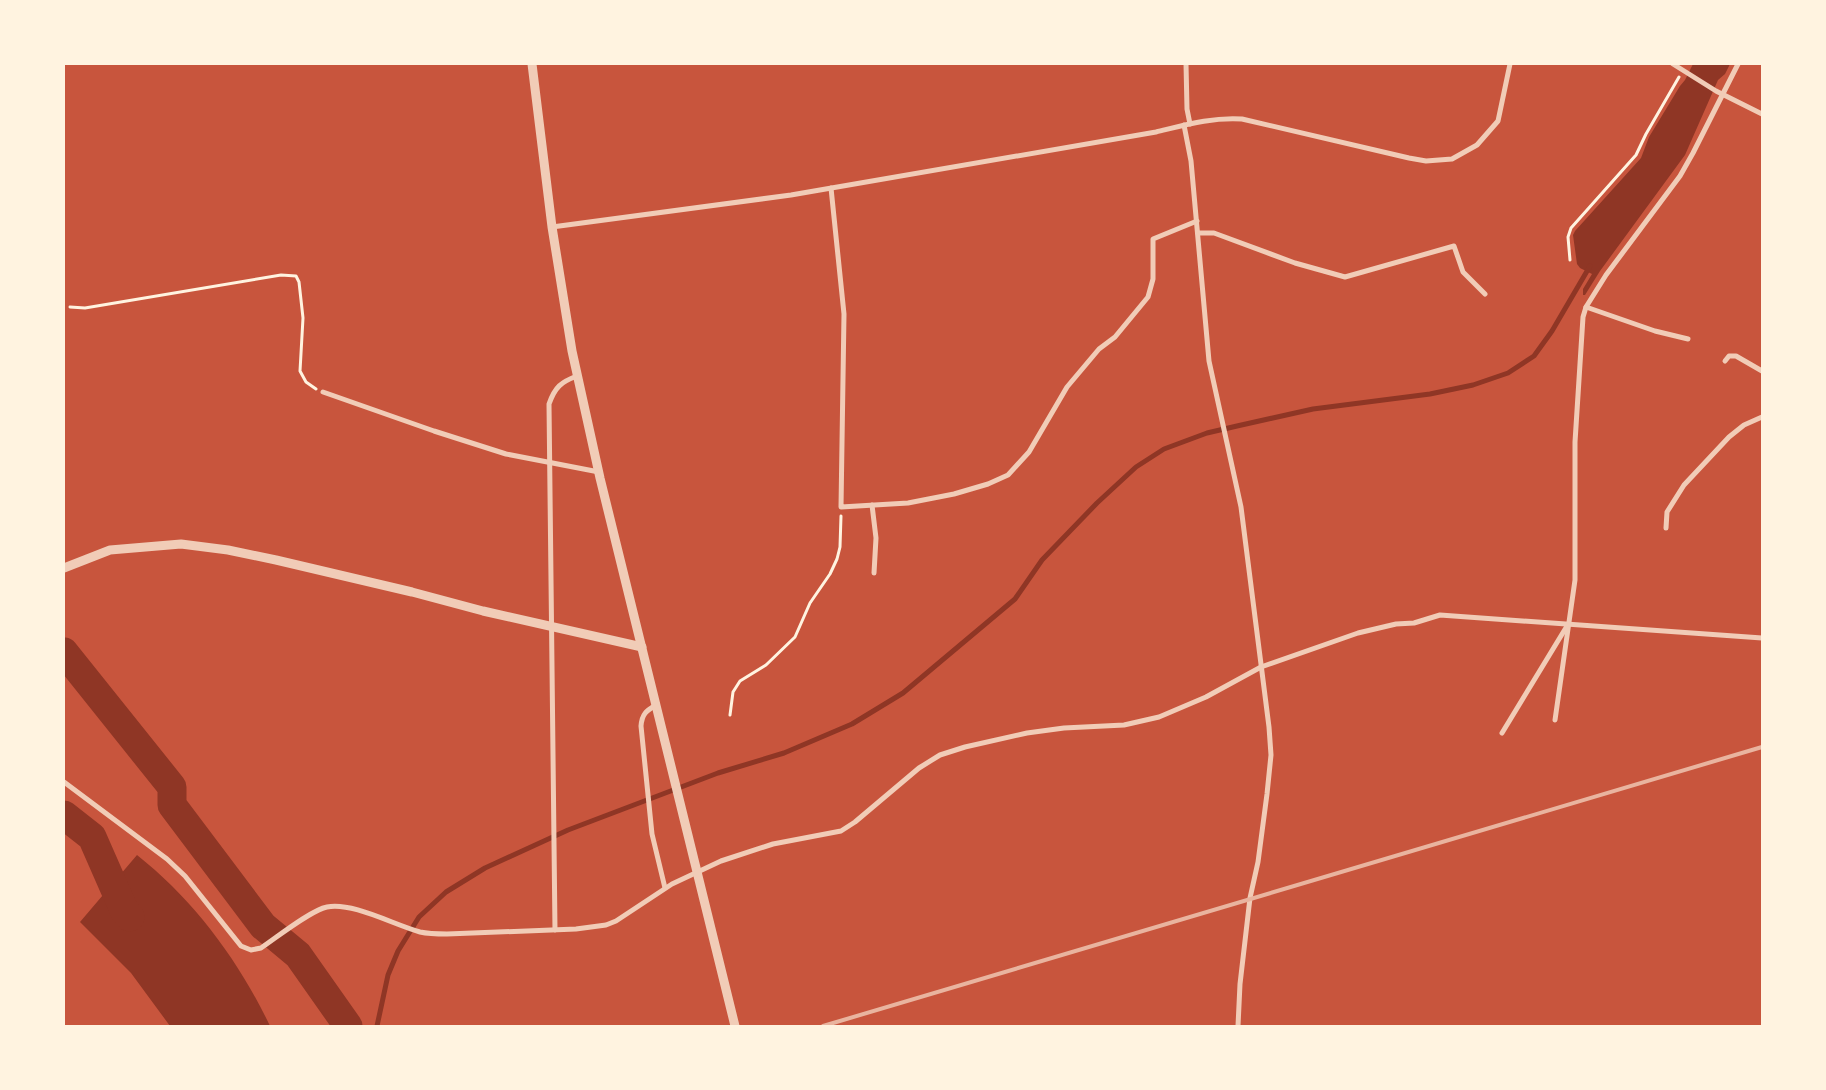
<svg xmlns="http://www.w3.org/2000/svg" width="1826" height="1090" viewBox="0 0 1826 1090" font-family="'Exo 2',sans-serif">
  <rect width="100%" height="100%" fill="#c8553d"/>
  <!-- water -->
  <g fill="#8f3625">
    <path d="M1693,64H1730L1725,74L1718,80L1685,155L1600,271L1585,295H1583V289L1592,274L1580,268L1577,264L1573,235L1575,231L1641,158L1649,137L1680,86L1685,80Z"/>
    <path d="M137,855C194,900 239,961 270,1026H170L131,973L80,922Z"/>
  </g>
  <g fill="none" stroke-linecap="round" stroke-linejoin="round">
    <!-- stream -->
    <path stroke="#8f3625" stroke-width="5" d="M377,1026L388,975L398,951L419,917L446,892L485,868L568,830L718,773L784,753L852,724L903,693L1015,599L1042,560L1097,503L1136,467L1164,449L1207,433L1237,426L1313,409L1430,394L1473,385L1508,373L1534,356L1552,331L1590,266"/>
    <!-- river -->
    <g stroke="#8f3625" stroke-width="29">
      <path d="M64,652L172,787V805L263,926L298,955L348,1026"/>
      <path d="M64,815L92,837L124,910L130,917"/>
    </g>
    <!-- path -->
    <g stroke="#fff3e0" stroke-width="3">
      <path d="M1570,260L1568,237L1571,228L1636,155L1646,134L1679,77"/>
      <path d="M70,307L85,308L281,275L296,276L299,282L303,318L300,371L306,382L316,389"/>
      <path d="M730,715L733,692L740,681L766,665L795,637L810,603L830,574L837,559L840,547L841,516"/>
    </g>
    <!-- minor -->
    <g stroke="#f1ccb7" stroke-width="5">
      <path d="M1186,64L1187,109L1190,124"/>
      <path d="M1673,64L1716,91L1762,114"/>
      <path d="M1184,125L1191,161L1209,361L1241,507L1269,727L1271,755L1267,794L1258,862L1250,898L1240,984L1238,1026"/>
      <path d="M831,188L844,314L841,507L908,503L954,494L988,484L1008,475L1029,452L1067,387L1099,349L1115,337L1148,297L1153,279V239L1197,221"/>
      <path d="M552,227L791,195L1156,132C1185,125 1212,117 1242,119L1409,158L1426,161L1452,159L1477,145L1498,121L1510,64"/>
      <path d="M1198,233H1214L1295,263L1345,277L1454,246L1463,272L1485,294"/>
      <path d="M1586,307L1655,331L1688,339"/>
      <path d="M1725,361L1729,356H1736L1762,371"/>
      <path d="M323,392L434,431L506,454L599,472"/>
      <path d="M872,505L876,538L874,573"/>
      <path d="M1666,528L1667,512L1684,485L1729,437L1744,425L1762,417"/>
      <path d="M656,705C646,711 642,714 641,726L652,834L665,888"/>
      <path d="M1555,720L1575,580V442L1583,317L1586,307L1606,275L1680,176L1693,153L1738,64"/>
      <path d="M1502,733L1567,626"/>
      <path d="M64,782L167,859L185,876L241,946L251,950L261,948C276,938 311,910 327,907C353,902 394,925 420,932C429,934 438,934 447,934L576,929L606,925L616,921L672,884L721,861L773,844L841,831L855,822L919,768L940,755L965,747L1027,733L1064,728L1124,725L1159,717L1206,697L1261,667L1358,633L1396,624L1414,623L1440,615L1762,638"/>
      <path d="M555,930L549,404C555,387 561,382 577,376"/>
    </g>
    <!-- tertiary -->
    <g stroke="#f1ccb7" stroke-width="9">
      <path d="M532,64L552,227L572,351L600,478L735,1026"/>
      <path d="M64,568L110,550L181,544L228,550L276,560L412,592L483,611L642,647"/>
    </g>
    <!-- rail -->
    <path stroke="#e9b49f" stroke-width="4" d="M823,1026L1762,747"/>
  </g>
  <!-- border -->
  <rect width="1826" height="1090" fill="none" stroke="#fff3e0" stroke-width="130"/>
</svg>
